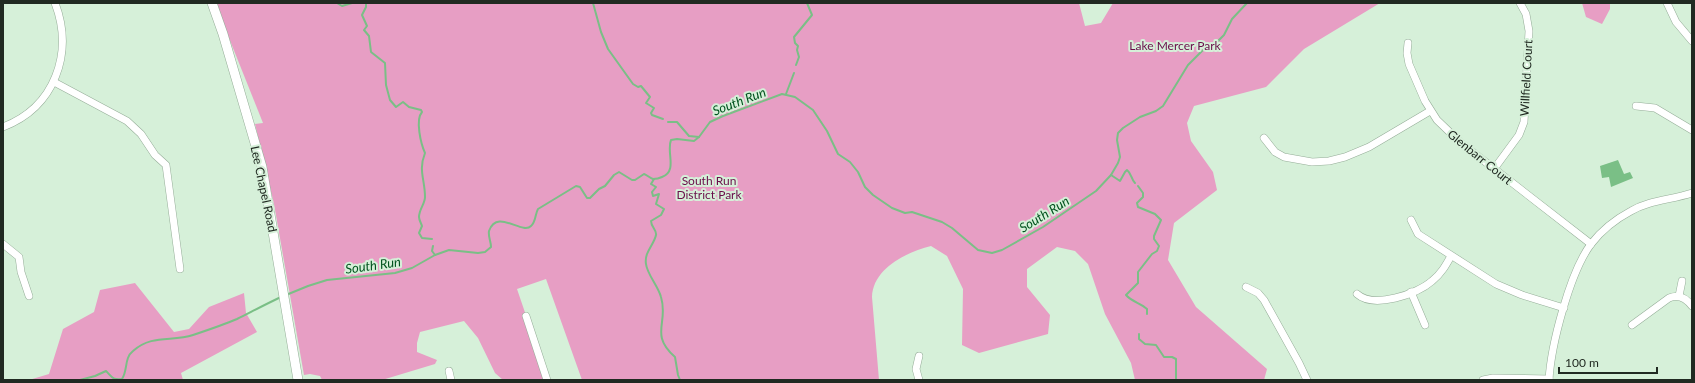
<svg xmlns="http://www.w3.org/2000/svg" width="1695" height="383" viewBox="0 0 1695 383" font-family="Lato,sans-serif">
  <rect width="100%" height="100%" fill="#d6f0d9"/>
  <!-- green -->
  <g fill="#e79ec4">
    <path d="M215,3H1079L1085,26L1101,23L1113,3H1380L1304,49L1266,87L1194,106L1187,123L1191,141L1213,172L1217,190L1174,223L1168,260L1196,307L1267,369L1264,380H1135L1131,363L1105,314L1088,264L1075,251L1057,247L1027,269V287L1050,315L1048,334L979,353L962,345L963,289L947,256L931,246C907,252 873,268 872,297L879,380H582L546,279L517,289L548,380H503L495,373L478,338L464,321L420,332L417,343V352L437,360L435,364L382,380H322L320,376L310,374L304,375L274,204L255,124L263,123Z"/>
    <path d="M1582,3H1610V9L1602,24L1586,17Z"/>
    <path d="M135,283L174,332L189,329L209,307L244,293L246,313L257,332L181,373L183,380H29L49,374L63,329L94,312L100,290Z"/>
  </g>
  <!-- water -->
  <path fill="#7abf86" d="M1618,160L1624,174L1630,172L1633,178L1611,187L1609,177L1602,178L1600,166Z"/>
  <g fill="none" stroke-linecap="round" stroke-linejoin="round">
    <!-- stream -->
    <g stroke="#7abf86" stroke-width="2">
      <path d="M337,3L342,6L352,3"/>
      <path d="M366,3V7L362,15L367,26L364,30L369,36L371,52L385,63L386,85L390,100L396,107L403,102L409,107L421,110L422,112C415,120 421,144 425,153C418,171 425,179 425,197C425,204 419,209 419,217C419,220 421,223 422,226L419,233L422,238L432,239"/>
      <path d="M593,3L601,32L608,49L633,84L638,87L641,86L650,97L646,103L654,108L651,113L652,115L663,119"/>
      <path d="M796,65L799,57L797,50L798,46L795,43L794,37L812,15L807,3"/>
      <path d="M786,94L794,73"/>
      <path d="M668,122H677L689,136L699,137"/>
      <path d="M1111,175L1120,181L1125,172L1127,170C1132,174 1131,179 1135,183"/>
      <path d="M654,179L651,184L656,187L652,192L653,196L659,194L656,204L664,209L661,215L651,221C651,227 657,230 656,235C654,245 644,252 646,264C647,274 658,286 661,297C669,323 649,334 675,357L678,375L680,380"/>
      <path d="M1138,186L1143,193V197L1137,203L1138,207L1155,214L1161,220L1154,236V239L1159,246L1157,251L1152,254L1138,272V283L1126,295C1132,302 1141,303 1147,309V314"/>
      <path d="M433,246L432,251L435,255"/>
      <path d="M286,295L308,286L327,280L395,273L412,268L435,255L449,250L478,253L485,252L491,247C491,241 488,237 489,231C497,208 522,235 531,226C536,222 535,214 538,209L576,186L580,187L587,198H590L599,189L605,186L614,175L619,172L632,180H635L644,174C647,175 650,178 653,179C655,179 660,178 662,177C678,171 666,152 671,140L677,139L694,141L699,137L710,122L723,116L782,94L795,97L813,110L827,131L838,154L850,162L858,172L865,187L873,195L892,208L905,213L912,212L942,222L952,228L978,250L992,253L1002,250L1043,227L1096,191L1111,175L1118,163L1120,157L1117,140L1118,133L1123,128L1140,117L1156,111L1163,106L1188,65L1205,48L1215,44L1224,35L1232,19L1247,3"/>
      <path d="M1139,334V339L1145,344L1156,345L1164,357H1172L1176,359V380"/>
      <path d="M80,380L95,376L106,371C112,377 112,380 122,379C128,370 124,358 133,351C152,334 172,342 193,335C208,330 223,325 237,319C251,312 266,304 281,297"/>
    </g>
    <!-- minor casing -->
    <g stroke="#95ad98" stroke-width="8">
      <g id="minor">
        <path d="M1667,3L1676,22L1692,41"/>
        <path d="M1408,43L1407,53L1409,64L1425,101L1437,120L1461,143L1591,244"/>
        <path d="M54,82L127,121L141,134L155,155L166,165L180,269"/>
        <path d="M1636,106L1655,108L1692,130"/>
        <path d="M3,127C55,107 74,53 55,3"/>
        <path d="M1264,138L1275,152L1284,157L1312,162L1329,161L1345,157L1369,147L1430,111"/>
        <path d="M1494,169L1519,135L1524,122L1529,31L1526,14L1520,3"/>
        <path d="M1411,220L1418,234L1496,284L1522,295L1564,308"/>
        <path d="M3,244L19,257L21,272L29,296"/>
        <path d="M1246,287L1258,293L1264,300L1299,363L1307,380"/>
        <path d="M1411,292L1425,325"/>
        <path d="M1357,294C1374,309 1417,294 1432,281C1441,274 1446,265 1451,256"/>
        <path d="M1679,296L1682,281"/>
        <path d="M526,316L547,380"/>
        <path d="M1632,325L1669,298C1678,294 1686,298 1692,306"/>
        <path d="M919,356L916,369L919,380"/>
        <path d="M449,371L451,380"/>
        <path d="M1483,380L1493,378L1549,379"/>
        <path d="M1549,380C1551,345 1570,272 1591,244C1601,231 1616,219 1631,211C1650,200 1671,200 1692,193"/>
      </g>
    </g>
    <!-- major casing -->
    <g stroke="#95ad98" stroke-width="10">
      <path id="major" d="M212,3L223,34L262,167L298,380"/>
    </g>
    <!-- minor -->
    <use href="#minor" stroke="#fff" stroke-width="7"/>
    <!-- major -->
    <use href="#major" stroke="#fff" stroke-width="9"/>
  </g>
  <g text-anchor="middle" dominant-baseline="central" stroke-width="4" stroke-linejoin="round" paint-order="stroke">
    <!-- park labels -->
    <g font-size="12" fill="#6a0d4a" stroke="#d6f0d9">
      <text x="1175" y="45">Lake Mercer Park</text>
      <text x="709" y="180">South Run<tspan x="709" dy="14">District Park</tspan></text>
    </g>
    <!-- street labels -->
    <g font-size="12" fill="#212a22" stroke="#d6f0d9">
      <text transform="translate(1526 78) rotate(-87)">Willfield Court</text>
      <text transform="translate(1480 157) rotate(39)">Glenbarr Court</text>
      <text transform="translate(264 189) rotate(78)">Lee Chapel Road</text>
    </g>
    <!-- water labels -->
    <g font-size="13" font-style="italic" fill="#00531e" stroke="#d6f0d9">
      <text transform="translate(739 101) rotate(-21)">South Run</text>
      <text transform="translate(1044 214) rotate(-32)">South Run</text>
      <text transform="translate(373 265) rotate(-8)">South Run</text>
    </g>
  </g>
  <!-- border -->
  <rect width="1695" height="383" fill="none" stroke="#212a22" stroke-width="8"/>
  <!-- scale -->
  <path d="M1559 367v6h98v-6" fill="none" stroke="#212a22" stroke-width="2"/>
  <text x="1565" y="367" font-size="12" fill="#212a22" stroke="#d6f0d9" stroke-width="3" paint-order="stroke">100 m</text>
</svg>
